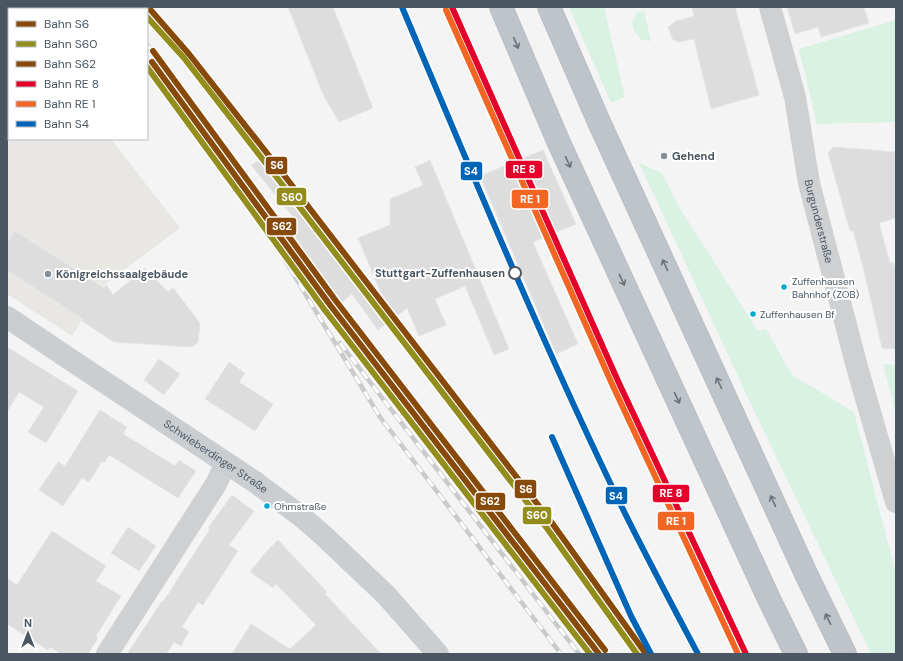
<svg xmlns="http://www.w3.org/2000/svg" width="903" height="661" viewBox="0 0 903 661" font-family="'DM Sans',sans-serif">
  <rect width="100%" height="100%" fill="#f4f4f4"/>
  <!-- commercial -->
  <path fill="#e8e7e3" d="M7,11L9,13V139H111L180,228L103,286L72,336L7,294Z"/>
  <!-- green -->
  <g fill="#d9f2e3">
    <path d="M569,7H604L625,97L611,103Z"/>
    <path d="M644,11L651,41L642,40L635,32L632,23L637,12Z"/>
    <path d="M896,20V122L817,124L799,49Z"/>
    <path d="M639,163L662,173L681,210L758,331L766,329L792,375L854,412L896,574V654H871L755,413Z"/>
    <path d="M883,364L896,365V415Z"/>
  </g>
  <!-- building -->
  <g fill="#ddddde" stroke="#e5e6e7">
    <path d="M288,7H333L373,108L339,122L323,94Z"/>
    <path d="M692,7H735L759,95L711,109L694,39L679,42L673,40L668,27L676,21L694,16Z"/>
    <path d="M787,7H864L869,23L821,37L818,27L795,34Z"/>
    <path d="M833,147L896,152V218L879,223L890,263L893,262L896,272V349L882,348L863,267L853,231H850L828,153Z"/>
    <path d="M543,150L576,224L533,242L578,344L556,354L480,176Z"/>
    <path d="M264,157L390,321L378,330L352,294L341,303L284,226L294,218L251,165Z"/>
    <path d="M430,160L509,349L494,355L465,286L435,299L446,325L419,336L407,308L392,320L358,238L390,225V199L423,185L415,167Z"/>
    <path d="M15,231L104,288L106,285L113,295L145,268L168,292L173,288L200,323L198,342L195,345L191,347L114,342L82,321L83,319L7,270V244Z"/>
    <path d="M7,347L78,391L46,443L28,432L44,407L19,392L7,412Z"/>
    <path d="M159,359L180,374L164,395L144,380Z"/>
    <path d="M229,362L245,373L239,382L273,404L255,431L205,399Z"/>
    <path d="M100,410L127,427L123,434L175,466L179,460L196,471L178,498L109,455L104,463L102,461L89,482L82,478L63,506L39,490L58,462L65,466Z"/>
    <path d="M232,495L254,511L229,545L238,551L203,605L198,602L182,627L189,632L181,646L174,642L166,654H127L162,601L163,602L210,529L208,528Z"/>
    <path d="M128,527L156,546L139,571L111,553Z"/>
    <path d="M52,531L106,566L96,581L121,596L96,636L98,638L88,654H61L50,647L48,650L7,624V578L17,585Z"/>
    <path d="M278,540L327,592L325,594L381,654H232L251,624L290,649L316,625L276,584L273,588L250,572L265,553Z"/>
  </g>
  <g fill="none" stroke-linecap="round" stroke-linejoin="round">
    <!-- highway casing -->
    <g stroke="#b9bec3" stroke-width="24">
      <g id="highway">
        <path d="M501,7L559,143L769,599L796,654"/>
        <path d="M549,7L599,122L807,576L845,654"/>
      </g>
    </g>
    <!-- minor -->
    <g stroke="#ced0d2" stroke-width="22">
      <path id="s1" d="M770,7L795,97L809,183L857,367L896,502"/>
      <path d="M107,654L216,484L226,463"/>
    </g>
    <!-- major -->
    <path stroke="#caced1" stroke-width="22" id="s2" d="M7,317L71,360L255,482L302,517L325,537L386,595L438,654"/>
    <!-- highway -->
    <use href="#highway" stroke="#bec4c9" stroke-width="22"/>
    <!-- rail casing -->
    <g stroke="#c9cacc" stroke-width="4.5">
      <g id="rail">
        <path d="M126,7L127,9"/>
        <path d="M147,44L171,85L190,112"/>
        <path d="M224,161L261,220L315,310L380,417L561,654"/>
        <path d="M340,343L579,654"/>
      </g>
    </g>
    <!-- rail -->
    <use href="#rail" stroke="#fff" stroke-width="3" stroke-dasharray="9" stroke-linecap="butt"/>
    <!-- rail-1 casing -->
    <g stroke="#fff" stroke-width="9">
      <g id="rail-1">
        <path d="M148,7L189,54L277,166L552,523L646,654"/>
        <path d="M152,62L330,305L599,654"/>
      </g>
    </g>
    <!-- rail-2 casing -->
    <g stroke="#fff" stroke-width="9">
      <g id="rail-2">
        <path d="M147,17L184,58L271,170L546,527L637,654"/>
        <path d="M147,67L324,309L590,654"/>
      </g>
    </g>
    <!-- rail-3 casing -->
    <g stroke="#fff" stroke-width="9">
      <path id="rail-3" d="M153,51L336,301L605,650"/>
    </g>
    <!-- rail-4 casing -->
    <g stroke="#fff" stroke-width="9">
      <path id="rail-4" d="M452,7L618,381L746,654"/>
    </g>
    <!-- rail-5 casing -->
    <g stroke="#fff" stroke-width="9">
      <path id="rail-5" d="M446,10L612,384L738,654"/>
    </g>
    <!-- rail-6 casing -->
    <g stroke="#fff" stroke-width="9">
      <g id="rail-6">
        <path d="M402,7C471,171 539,335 616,495C642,549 670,601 698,654"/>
        <path d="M552,437L631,616L651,654"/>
      </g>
    </g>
    <!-- rail-1 -->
    <use href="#rail-1" stroke="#874a0a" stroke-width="6"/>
    <!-- rail-2 -->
    <use href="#rail-2" stroke="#928d1d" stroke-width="6"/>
    <!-- rail-3 -->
    <use href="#rail-3" stroke="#874a0a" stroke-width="6"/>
    <!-- rail-4 -->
    <use href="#rail-4" stroke="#e4002b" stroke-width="6"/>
    <!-- rail-5 -->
    <use href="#rail-5" stroke="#f26522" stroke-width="6"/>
    <!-- rail-6 -->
    <use href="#rail-6" stroke="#0065b7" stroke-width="6"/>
  </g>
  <!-- one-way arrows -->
  <defs><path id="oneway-shaft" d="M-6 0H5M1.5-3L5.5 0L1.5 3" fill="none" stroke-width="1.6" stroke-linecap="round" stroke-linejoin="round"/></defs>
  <g stroke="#67727b">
    <use href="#oneway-shaft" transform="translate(516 43) rotate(67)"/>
    <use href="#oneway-shaft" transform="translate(568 162) rotate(65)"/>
    <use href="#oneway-shaft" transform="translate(665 265) rotate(-115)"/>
    <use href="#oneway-shaft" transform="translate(622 280) rotate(65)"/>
    <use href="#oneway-shaft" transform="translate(719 383) rotate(-115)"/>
    <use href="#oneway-shaft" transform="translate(677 398) rotate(65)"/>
    <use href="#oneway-shaft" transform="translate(773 501) rotate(-115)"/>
    <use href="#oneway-shaft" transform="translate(828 619) rotate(-116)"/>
  </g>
  <!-- markers -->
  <g fill="#868d94" stroke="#fff" stroke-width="1.5">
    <circle cx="664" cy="156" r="4"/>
    <circle cx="48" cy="274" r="4"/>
  </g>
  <circle fill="#fff" stroke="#4a5661" stroke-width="2" cx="515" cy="273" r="6"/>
  <g fill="#00a9ce" stroke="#fff" stroke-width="1.5">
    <circle cx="784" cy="287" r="3.5"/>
    <circle cx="753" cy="314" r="3.5"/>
    <circle cx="267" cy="506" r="3.5"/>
  </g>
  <g text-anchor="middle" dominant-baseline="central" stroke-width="4" stroke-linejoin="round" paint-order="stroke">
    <!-- bus labels -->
    <g font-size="10" fill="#4a5661" stroke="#fff" text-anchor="start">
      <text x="792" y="281">Zuffenhausen<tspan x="792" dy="13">Bahnhof (ZOB)</tspan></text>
      <text x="760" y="314">Zuffenhausen Bf</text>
      <text x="274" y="506">Ohmstraße</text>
    </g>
    <!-- poi labels -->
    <g font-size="11" font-weight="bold" fill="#4a5661" stroke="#fff" text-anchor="start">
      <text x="672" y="156">Gehend</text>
      <text x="56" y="274">Königreichssaalgebäude</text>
    </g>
    <!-- street labels -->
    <g font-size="11" fill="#4a5661" stroke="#fff">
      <text stroke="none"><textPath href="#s1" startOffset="220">Burgunderstraße</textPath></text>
      <text stroke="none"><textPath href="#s2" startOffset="251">Schwieberdinger Straße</textPath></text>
    </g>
    <!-- stop labels -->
    <g font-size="11" font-weight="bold" fill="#4a5661" stroke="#fff" text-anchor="end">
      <text x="505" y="273">Stuttgart-Zuffenhausen</text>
    </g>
  </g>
  <g stroke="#fff" stroke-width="1.5">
    <rect x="265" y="156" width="23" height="19" rx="4" fill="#874a0a"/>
    <rect x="505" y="160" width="38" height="19" rx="4" fill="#e4002b"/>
    <rect x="460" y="161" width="23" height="20" rx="4" fill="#0065b7"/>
    <rect x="276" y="187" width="31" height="19" rx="4" fill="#928d1d"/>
    <rect x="511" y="189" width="38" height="20" rx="4" fill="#f26522"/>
    <rect x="266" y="217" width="31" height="19" rx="4" fill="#874a0a"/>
    <rect x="514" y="479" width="23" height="20" rx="4" fill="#874a0a"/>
    <rect x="652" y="484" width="38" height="19" rx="4" fill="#e4002b"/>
    <rect x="605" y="486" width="23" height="19" rx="4" fill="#0065b7"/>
    <rect x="475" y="492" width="31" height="19" rx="4" fill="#874a0a"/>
    <rect x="522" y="506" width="30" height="19" rx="4" fill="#928d1d"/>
    <rect x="657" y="511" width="38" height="20" rx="4" fill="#f26522"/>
  </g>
  <g font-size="11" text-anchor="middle" font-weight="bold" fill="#fff">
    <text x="277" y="169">S6</text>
    <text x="524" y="173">RE 8</text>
    <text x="471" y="175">S4</text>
    <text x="292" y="201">S60</text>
    <text x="530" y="203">RE 1</text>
    <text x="282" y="230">S62</text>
    <text x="526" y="493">S6</text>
    <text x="671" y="497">RE 8</text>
    <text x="616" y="500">S4</text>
    <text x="490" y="505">S62</text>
    <text x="537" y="519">S60</text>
    <text x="676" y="525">RE 1</text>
  </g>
  <!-- border -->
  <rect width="903" height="661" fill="none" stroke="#4a5661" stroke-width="16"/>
  <!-- legend -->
  <rect x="8" y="8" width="140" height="132" fill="#ffffff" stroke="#b7bbc0"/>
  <rect x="16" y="21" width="20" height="6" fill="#874a0a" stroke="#b7bbc0"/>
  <text x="44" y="28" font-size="12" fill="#4a5661">Bahn S6</text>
  <rect x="16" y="41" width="20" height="6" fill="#928d1d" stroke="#b7bbc0"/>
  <text x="44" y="48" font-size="12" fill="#4a5661">Bahn S60</text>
  <rect x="16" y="61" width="20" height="6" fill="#874a0a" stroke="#b7bbc0"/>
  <text x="44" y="68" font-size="12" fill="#4a5661">Bahn S62</text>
  <rect x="16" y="81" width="20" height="6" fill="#e4002b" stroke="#b7bbc0"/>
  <text x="44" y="88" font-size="12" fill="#4a5661">Bahn RE 8</text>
  <rect x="16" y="101" width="20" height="6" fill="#f26522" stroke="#b7bbc0"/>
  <text x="44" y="108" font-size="12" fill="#4a5661">Bahn RE 1</text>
  <rect x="16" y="121" width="20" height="6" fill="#0065b7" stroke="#b7bbc0"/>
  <text x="44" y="128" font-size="12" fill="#4a5661">Bahn S4</text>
  <!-- north arrow -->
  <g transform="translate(28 633)" stroke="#ffffff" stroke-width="3" paint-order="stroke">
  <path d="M0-3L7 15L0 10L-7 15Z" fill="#4a5661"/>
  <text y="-6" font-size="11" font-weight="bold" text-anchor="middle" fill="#4a5661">N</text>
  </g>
</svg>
